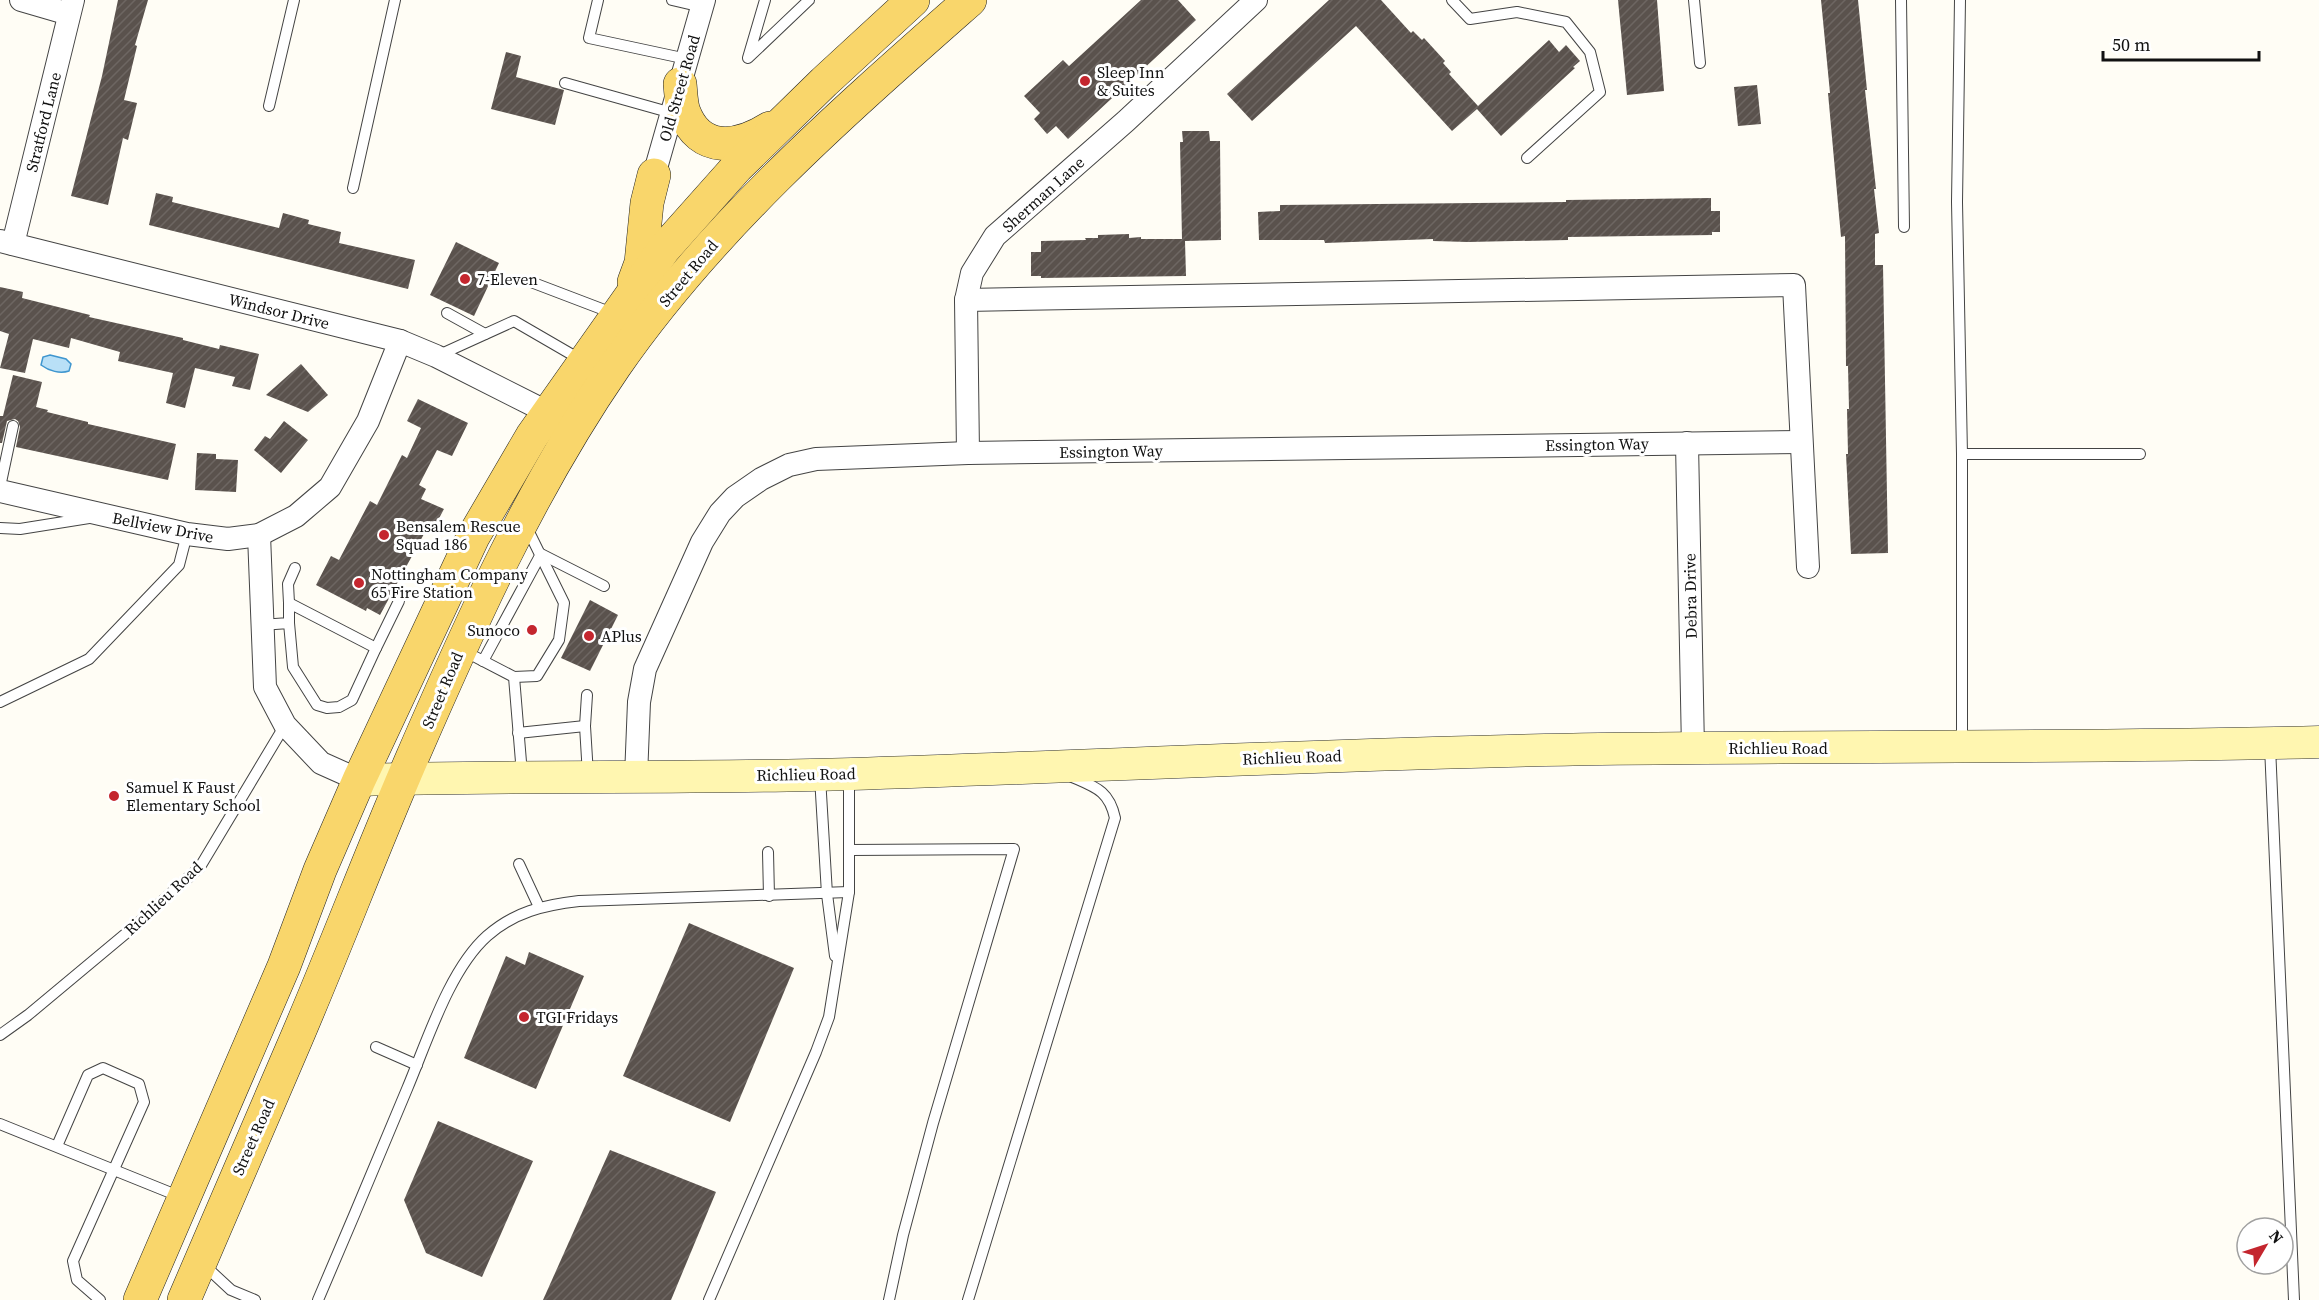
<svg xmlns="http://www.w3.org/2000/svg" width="2319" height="1300" viewBox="0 0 2319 1300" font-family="'Source Serif 4',serif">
  <defs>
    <pattern id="building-hatch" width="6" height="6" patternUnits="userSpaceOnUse" patternTransform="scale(1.5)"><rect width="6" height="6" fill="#5a524d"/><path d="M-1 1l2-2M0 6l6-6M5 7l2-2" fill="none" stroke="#6d6662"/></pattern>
  </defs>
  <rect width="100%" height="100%" fill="#fffdf5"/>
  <!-- water -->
  <path fill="#b9e0f7" stroke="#3f96cf" stroke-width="1.5" d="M50,355L66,359L71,364L69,371C60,374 49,371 41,365L43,357Z"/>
  <!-- building -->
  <g fill="url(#building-hatch)">
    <path d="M118,0H148L135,45L137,46L124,100L137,103L128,140L123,138L108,205L71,196L102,76Z"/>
    <path d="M1141,0H1178L1196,20L1068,139L1056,126L1047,134L1034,119L1040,113L1024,96L1063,60L1069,66Z"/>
    <path d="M1329,0H1381L1411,33L1413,31L1422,40L1424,38L1445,61L1443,63L1451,72L1449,74L1478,106L1549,40L1559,52L1566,45L1580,61L1573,67L1575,68L1501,136L1477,109L1452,131L1356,26L1252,121L1227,94Z"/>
    <path d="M1618,0H1657L1664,91L1627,95Z"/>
    <path d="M1821,0H1858L1867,90H1865L1876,189H1874L1879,233L1875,234V265H1883L1888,553L1851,554L1846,454H1848L1847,409H1849L1848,366H1846L1845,236L1841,237L1828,93H1830Z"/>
    <path d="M506,52L521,56L516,77L564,90L555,125L491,109Z"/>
    <path d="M1757,85L1761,124L1738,126L1734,87Z"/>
    <path d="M1182,131H1209L1210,141H1220L1221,240L1185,241L1186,276L1041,278V276H1031V252H1041V241L1086,240L1085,238H1098V235L1129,234V238L1141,237V239H1182L1180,142H1183Z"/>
    <path d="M156,193L173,197L172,202L279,228L283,213L309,220L308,224L341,232L339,243L415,260L408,289L149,225Z"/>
    <path d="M1711,198V211H1720V232H1712V235L1568,237V240L1468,242L1433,241V239L1325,243L1324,240H1259L1258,212L1280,211V205L1566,202V200Z"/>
    <path d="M456,242L499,263L474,316L430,295Z"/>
    <path d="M0,287L23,292L22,298L90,315L89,317L183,338V340L219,349L220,345L259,354L250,390L232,386L235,377L195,368L185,408L166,403L173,373L118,361L120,352L71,338L69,348L33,339L25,373L0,368L9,334L0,331Z"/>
    <path d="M301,364L328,395L308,412L266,395Z"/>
    <path d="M13,375L42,382L36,407L48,410L47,412L88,422V424L176,444L168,480L16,447L20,427L18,421L15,419L7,421L2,443H0V416H3Z"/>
    <path d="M418,399L468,423L452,456L437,450L419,485L426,489L421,499L444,509L436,524L431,521L380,615L367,608L366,611L316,585L331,556L339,560L370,501L377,505L402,455L407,458L421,428L407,421Z"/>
    <path d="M284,421L308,440L281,473L254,450L265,436L270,439Z"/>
    <path d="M197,453L216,454V459L238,460L236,492L195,490Z"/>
    <path d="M590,600L618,615L590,671L561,658Z"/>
    <path d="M689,923L794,968L730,1122L623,1076Z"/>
    <path d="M529,952L584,976L536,1089L464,1058L506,956L525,965Z"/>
    <path d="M438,1121L533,1161L482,1277L426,1253L404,1200Z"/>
    <path d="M610,1150L716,1192L671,1300H543Z"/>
  </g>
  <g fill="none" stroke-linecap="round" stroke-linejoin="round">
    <!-- service casing -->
    <g stroke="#444" stroke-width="12">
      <g id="service">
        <path d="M598,0L589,38L687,59"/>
        <path d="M672,0L702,7"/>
        <path d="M765,0L748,58L809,0"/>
        <path d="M1452,0L1470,19L1517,12L1566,22L1590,52L1600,92L1527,158"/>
        <path d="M1694,0L1700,63"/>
        <path d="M1901,0L1904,227"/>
        <path d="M1960,0L1957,202L1962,454V744"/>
        <path d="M565,83L672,113"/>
        <path d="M269,106L294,0"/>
        <path d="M353,188L395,0"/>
        <path d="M531,282L615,314"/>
        <path d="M447,313L485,334"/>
        <path d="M437,356L514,321L583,361"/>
        <path d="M1962,454H2140"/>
        <path d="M0,487L13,426"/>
        <path d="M0,528L20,529L89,518"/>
        <path d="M289,603L288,584L295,568"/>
        <path d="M261,625L289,623V603L376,648L352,700L339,707L327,708L317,705L293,667L289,623"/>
        <path d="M376,648L399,601"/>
        <path d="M462,650L514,677L522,774"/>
        <path d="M483,661L541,554L604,586"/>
        <path d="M514,677L537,676L559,640L564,603L527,528"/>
        <path d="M587,695L585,726L588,775"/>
        <path d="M0,702L89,659L179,565L187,534"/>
        <path d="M518,733L585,726"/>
        <path d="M2270,746L2294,1300"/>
        <path d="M820,777L827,894L835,956"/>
        <path d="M850,850L1014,849L933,1123L903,1235L889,1300"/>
        <path d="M768,852L769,896"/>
        <path d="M519,864L539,907"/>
        <path d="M0,1035L28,1015L136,925L200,867L285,725"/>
        <path d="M376,1047L417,1065"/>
        <path d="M0,1124L181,1197"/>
        <path d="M57,1146L88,1075L103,1068L139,1084L144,1102L73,1261L77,1280L100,1300"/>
        <path d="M203,1264L231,1290L255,1300"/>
        <path d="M318,1300C348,1230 378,1159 407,1089C427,1042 449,970 487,936C514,912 544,905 579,901L849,892"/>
        <path d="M709,1300L816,1052L829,1017L849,892V778"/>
        <path d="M968,1300L1115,818C1109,790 1095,787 1070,776"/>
      </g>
    </g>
    <!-- minor casing -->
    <g stroke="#444" stroke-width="24">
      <g id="minor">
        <path d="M21,0L69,14"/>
        <path d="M654,175L704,0"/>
        <path d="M0,241L400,341L436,356L547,412"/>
        <path d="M13,244L73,0"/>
        <path d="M966,300L1794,285L1808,567"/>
        <path d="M1687,443L1693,749"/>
        <path d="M968,453L966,300L972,273L995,236L1126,121L1256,0"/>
        <path d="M0,491L187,534L228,539L259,535L296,516L330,487L368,421L400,341"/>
        <path d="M259,535L265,687L285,725L321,763L359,780"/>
        <path d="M636,777L639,702L645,669L702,542L720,513L735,497L761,479L789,465L816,459L968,453L1801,442"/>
      </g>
    </g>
    <!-- secondary casing -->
    <g stroke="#333" stroke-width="33">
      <path id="secondary" d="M359,780C523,775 688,779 852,774C1101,766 1350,753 1600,749C1840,746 2079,748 2319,742"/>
    </g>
    <!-- primary casing -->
    <g stroke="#222" stroke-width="34">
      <g id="primary">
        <path d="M680,84C681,93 681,104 684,112C700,154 738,148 770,128"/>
        <path d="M634,282L641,263L647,203L654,175"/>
        <path d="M140,1300L284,966L320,870L359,780L473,537L532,436L664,249L737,167L824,82L913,0"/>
        <path d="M184,1300C220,1217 256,1134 291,1051C333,954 370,855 412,758C471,622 531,488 615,366C712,226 843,112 970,0"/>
      </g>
    </g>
    <!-- service -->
    <use href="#service" stroke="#fff" stroke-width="10"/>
    <!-- minor -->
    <use href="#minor" stroke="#fff" stroke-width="22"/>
    <!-- secondary -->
    <use href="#secondary" stroke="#fff6b0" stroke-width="32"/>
    <!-- primary -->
    <use href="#primary" stroke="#f9d66b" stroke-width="33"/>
  </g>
  <!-- markers -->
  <g fill="#c4262e" stroke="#fff" stroke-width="2">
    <circle cx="1085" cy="81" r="6"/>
    <circle cx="465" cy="279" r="6"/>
    <circle cx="384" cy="535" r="6"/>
    <circle cx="359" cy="583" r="6"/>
    <circle cx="532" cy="630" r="6"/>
    <circle cx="589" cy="636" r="6"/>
    <circle cx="114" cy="796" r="6"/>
    <circle cx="524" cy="1017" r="6"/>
  </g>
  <g text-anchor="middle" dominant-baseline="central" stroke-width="6" stroke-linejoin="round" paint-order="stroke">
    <!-- poi labels -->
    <g font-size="16" fill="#111" stroke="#fff" text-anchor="start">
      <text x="1097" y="72">Sleep Inn<tspan x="1097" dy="18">&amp; Suites</tspan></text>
      <text x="477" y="279">7-Eleven</text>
      <text x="396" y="526">Bensalem Rescue<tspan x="396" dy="18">Squad 186</tspan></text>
      <text x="371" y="574">Nottingham Company<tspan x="371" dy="18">65 Fire Station</tspan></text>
      <text x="520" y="630" text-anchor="end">Sunoco</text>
      <text x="601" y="636">APlus</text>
      <text x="126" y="787">Samuel K Faust<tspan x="126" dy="18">Elementary School</tspan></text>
      <text x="536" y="1017">TGI Fridays</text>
    </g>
    <!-- street labels -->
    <g font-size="16" fill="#111" stroke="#fff">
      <text transform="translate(679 88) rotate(-74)">Old Street Road</text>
      <text transform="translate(43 122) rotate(-76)">Stratford Lane</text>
      <text transform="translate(1043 194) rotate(-42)">Sherman Lane</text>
      <text transform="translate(688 273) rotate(-50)">Street Road</text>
      <text transform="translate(279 311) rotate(14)">Windsor Drive</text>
      <text transform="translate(1597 444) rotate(-1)">Essington Way</text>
      <text transform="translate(1111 451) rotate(-1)">Essington Way</text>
      <text transform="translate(163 527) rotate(11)">Bellview Drive</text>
      <text transform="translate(1690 596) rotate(-91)">Debra Drive</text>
      <text transform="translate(442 690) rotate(-67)">Street Road</text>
      <text x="1778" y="748">Richlieu Road</text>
      <text transform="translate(1292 757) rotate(-2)">Richlieu Road</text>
      <text transform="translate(806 774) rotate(-1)">Richlieu Road</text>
      <text transform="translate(163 898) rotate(-43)">Richlieu Road</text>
      <text transform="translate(253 1137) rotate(-66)">Street Road</text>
    </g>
  </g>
  <!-- north arrow -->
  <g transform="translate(2265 1246) rotate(51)"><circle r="28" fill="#ffffff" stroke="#a0a0a0" stroke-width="1.5"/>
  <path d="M0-4.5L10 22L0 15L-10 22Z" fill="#c4262e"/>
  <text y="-9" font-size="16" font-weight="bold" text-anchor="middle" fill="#111111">N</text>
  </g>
  <!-- scale -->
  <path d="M2103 51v9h156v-9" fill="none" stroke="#111111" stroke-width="3"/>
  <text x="2112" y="51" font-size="18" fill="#111111" stroke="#ffffff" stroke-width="4.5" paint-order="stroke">50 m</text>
</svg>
